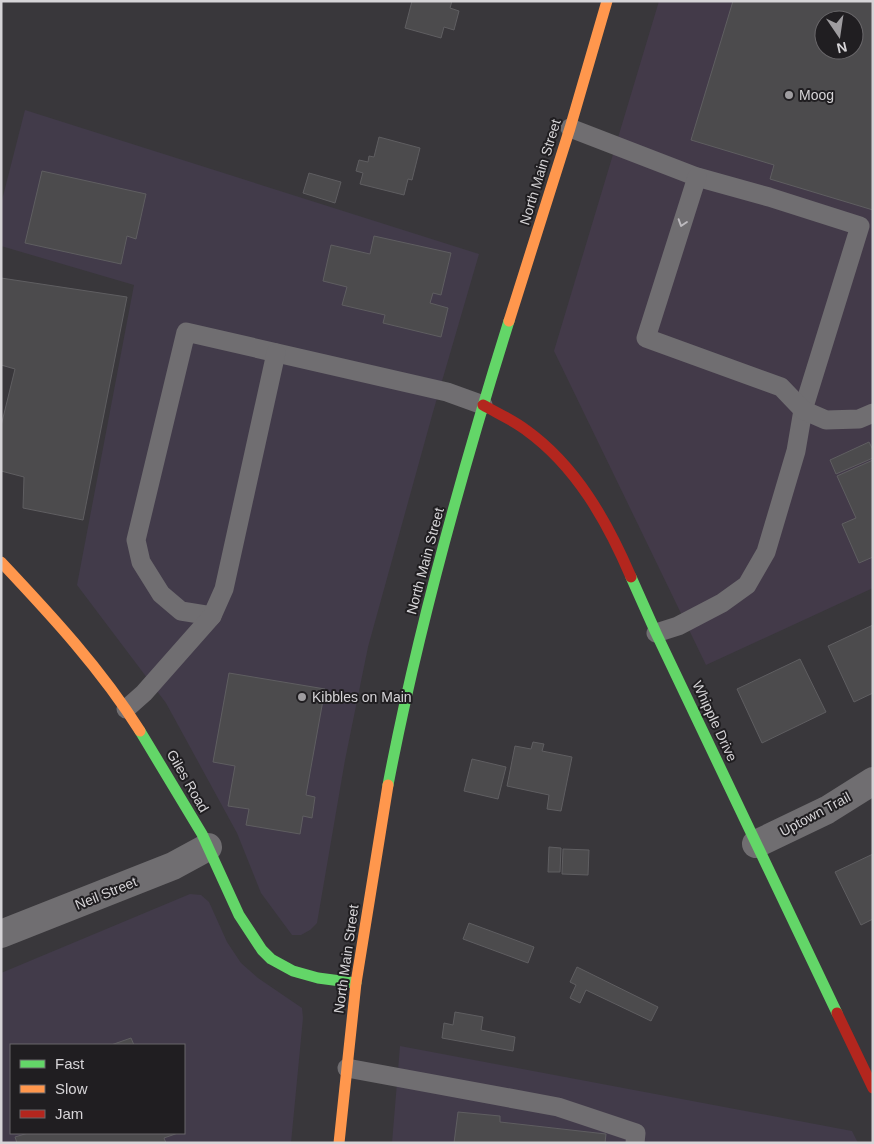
<svg xmlns="http://www.w3.org/2000/svg" width="874" height="1144" viewBox="0 0 874 1144" font-family="Arial,sans-serif">
  <rect width="100%" height="100%" fill="#39373b"/>
  <!-- commercial -->
  <g fill="#423b4a" fill-rule="evenodd">
    <path d="M25,110L479,254L433,412L368,647L345,760L317,923L310,930L301,935H292L261,893L237,833L166,703L77,585L134,285L1,246V204Z"/>
    <path d="M190,894L201,895L209,902L227,942L241,963L258,978L302,1008L303,1018L291,1143H1V973ZM11,1045H184V1133H11Z"/>
    <path d="M400,1046L852,1131L858,1143H392Z"/>
  </g>
  <!-- industrial -->
  <path fill="#433a49" fill-rule="evenodd" d="M659,1H873V588L706,665L554,351ZM824,20H854V50H824Z"/>
  <!-- building -->
  <g fill="#4c4b4d" stroke="#5f5e61" fill-rule="evenodd">
    <path d="M412,1H452L450,8L459,11L454,30L444,27L441,38L405,28Z"/>
    <path d="M733,1H873V210L770,179L774,165L691,140ZM824,20H854V50H824Z"/>
    <path d="M379,137L420,148L412,180L408,179L404,195L360,184L363,173L356,171L359,160L368,162L369,156L374,157Z"/>
    <path d="M42,171L146,194L136,239L127,236L121,264L25,243Z"/>
    <path d="M309,173L341,182L335,203L303,193Z"/>
    <path d="M374,236L451,253L441,295L433,293L430,303L448,308L441,337L383,323L385,315L342,305L347,287L323,281L331,245L370,254Z"/>
    <path d="M1,278L127,297L83,520L23,508L24,477L1,471V426L15,369L1,365Z"/>
    <path d="M869,442L873,450V458L836,474L830,460Z"/>
    <path d="M873,460V557L859,563L842,524L856,518L837,476Z"/>
    <path d="M873,625V693L854,702L828,646Z"/>
    <path d="M800,659L826,712L762,743L737,689Z"/>
    <path d="M229,673L325,689L306,795L315,797L312,818L303,816L300,834L246,825L249,809L228,806L235,766L213,762Z"/>
    <path d="M533,742L544,744L542,751L572,757L561,811L547,809L549,795L507,786L515,746L531,749Z"/>
    <path d="M472,759L506,767L498,799L464,791Z"/>
    <path d="M549,847L561,848L560,872H548Z"/>
    <path d="M563,849L589,850L588,875L562,874Z"/>
    <path d="M873,854V919L861,925L835,872Z"/>
    <path d="M469,923L534,947L528,963L463,939Z"/>
    <path d="M577,967L658,1007L651,1021L586,990L580,1003L570,998L576,985L570,982Z"/>
    <path d="M455,1012L483,1017L481,1030L515,1037L513,1051L442,1038L444,1023L453,1025Z"/>
    <path d="M131,1038L134,1045H111Z"/>
    <path d="M458,1112L500,1116V1122L606,1134L605,1143H454Z"/>
    <path d="M28,1133H178L164,1138L166,1143H17L15,1137Z"/>
  </g>
  <g fill="none" stroke-linecap="round" stroke-linejoin="round">
    <!-- lane -->
    <g stroke="#706e71" stroke-width="19">
      <path d="M570,128L697,177L769,197L860,226L803,410L796,451L766,552L747,585L722,603L678,626L656,633"/>
      <path d="M697,177L646,338L781,387L803,410L826,420L859,419L873,413"/>
      <path d="M212,616L181,611L161,594L141,562L136,540L186,332L447,392L483,405"/>
      <path d="M126,709L144,693L212,616L224,589L276,353"/>
      <path d="M347,1068L558,1107L636,1133L635,1143"/>
    </g>
    <!-- street -->
    <g stroke="#706e71" stroke-width="28">
      <path d="M756,844L827,810L873,781"/>
      <path d="M1,934L173,866L208,847"/>
    </g>
    <!-- fast -->
    <g stroke="#63d668" stroke-width="11">
      <path d="M631,577L656,633L837,1013"/>
      <path d="M140,731L202,834L239,915L262,950L271,959L293,971L318,978L356,983"/>
      <path d="M388,785C418,628 461,474 509,321"/>
    </g>
    <!-- slow -->
    <g stroke="#ff974d" stroke-width="11">
      <path d="M509,321L570,128L607,1"/>
      <path d="M1,562C51,615 101,669 140,731"/>
      <path d="M339,1143L356,983L388,785"/>
    </g>
    <!-- jam -->
    <g stroke="#b3261e" stroke-width="11">
      <path d="M483,405C497,413 513,420 526,430C576,466 607,521 631,577"/>
      <path d="M837,1013L873,1088"/>
    </g>
  </g>
  <!-- one-way arrows -->
  <defs><path id="oneway-chevron" d="M-2-3.5L2.5 0L-2 3.5" fill="none" stroke-width="1.6" stroke-linecap="round" stroke-linejoin="round" transform="scale(1.25)"/></defs>
  <use stroke="#bcbabe" href="#oneway-chevron" transform="translate(682 223) rotate(108)"/>
  <!-- markers -->
  <g fill="#9f9da0" stroke="#201e21" stroke-width="2">
    <circle cx="789" cy="95" r="5"/>
    <circle cx="302" cy="697" r="5"/>
  </g>
  <g text-anchor="middle" dominant-baseline="central" stroke-width="4" stroke-linejoin="round" paint-order="stroke">
    <!-- poi labels -->
    <g font-size="14" fill="#d6d4d7" stroke="#201e21" text-anchor="start">
      <text x="799" y="95">Moog</text>
      <text x="312" y="697">Kibbles on Main</text>
    </g>
    <!-- street labels -->
    <g font-size="14" fill="#d6d4d7" stroke="#201e21">
      <text transform="translate(540 172) rotate(-73)">North Main Street</text>
      <text transform="translate(425 561) rotate(-75)">North Main Street</text>
      <text transform="translate(715 721) rotate(65)">Whipple Drive</text>
      <text transform="translate(188 781) rotate(60)">Giles Road</text>
      <text transform="translate(815 814) rotate(-28)">Uptown Trail</text>
      <text transform="translate(106 893) rotate(-22)">Neil Street</text>
      <text transform="translate(346 959) rotate(-82)">North Main Street</text>
    </g>
  </g>
  <!-- border -->
  <rect width="874" height="1144" fill="none" stroke="#d6d4d7" stroke-width="5"/>
  <!-- legend -->
  <rect x="10" y="1044" width="175" height="90" fill="#201e21" stroke="#69676a"/>
  <rect x="20" y="1060" width="25" height="8" fill="#63d668" stroke="#69676a"/>
  <text x="55" y="1069" font-size="15" fill="#d6d4d7">Fast</text>
  <rect x="20" y="1085" width="25" height="8" fill="#ff974d" stroke="#69676a"/>
  <text x="55" y="1094" font-size="15" fill="#d6d4d7">Slow</text>
  <rect x="20" y="1110" width="25" height="8" fill="#b3261e" stroke="#69676a"/>
  <text x="55" y="1119" font-size="15" fill="#d6d4d7">Jam</text>
  <!-- north arrow -->
  <g transform="translate(839 35) rotate(167)"><circle r="24" fill="#201e21" stroke="#69676a"/>
  <path d="M0-4L9 19L0 12L-9 19Z" fill="#9f9da0"/>
  <text y="-8" font-size="14" font-weight="bold" text-anchor="middle" fill="#d6d4d7">N</text>
  </g>
</svg>
